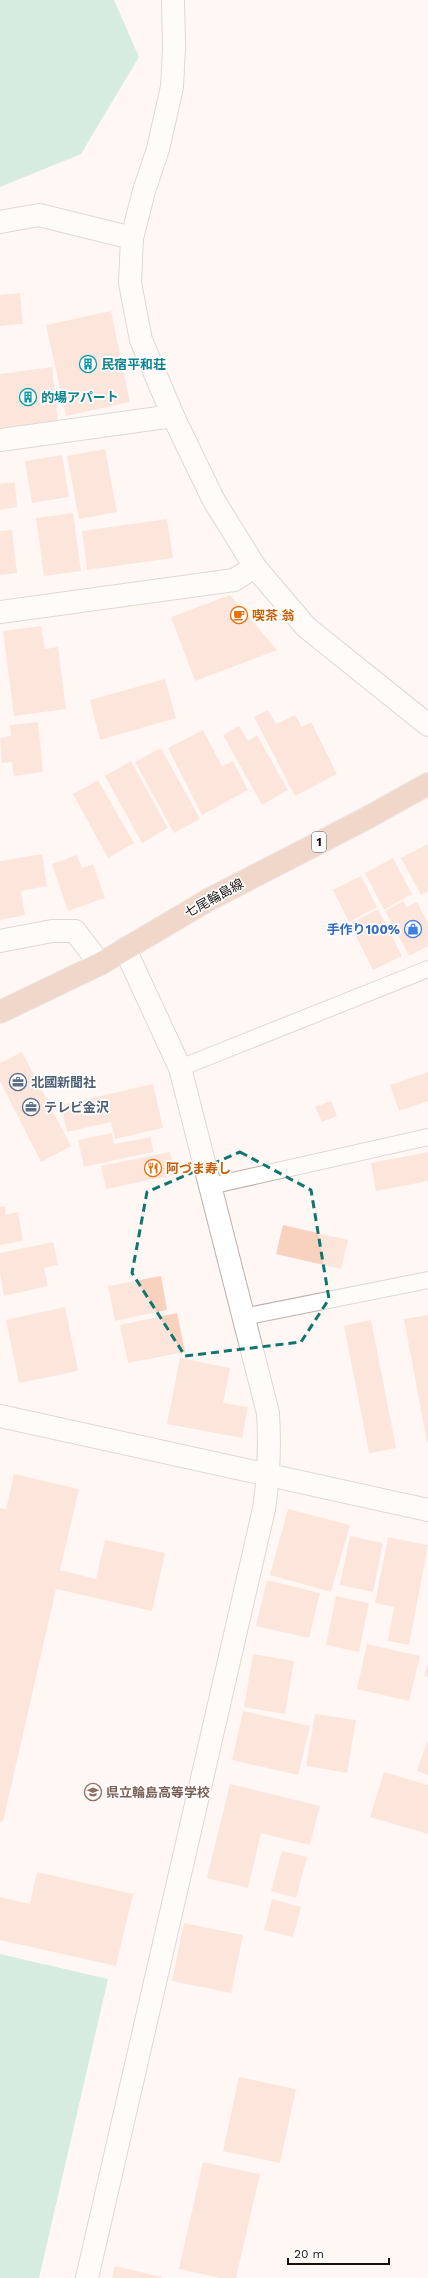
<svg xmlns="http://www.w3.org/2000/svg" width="428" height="2278" viewBox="0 0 428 2278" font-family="'Work Sans','Noto Sans JP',sans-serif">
  <rect width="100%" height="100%" fill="#fff7f4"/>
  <!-- green -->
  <g fill="#a5dec3">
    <path d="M0,0H114L139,57L81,154L0,187Z"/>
    <path d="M0,1954L108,1979L39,2278H0Z"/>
  </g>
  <!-- building -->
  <g fill="#f8d1bf">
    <path d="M20,293L23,324L0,326V295Z"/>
    <path d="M111,311L130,402L66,416L46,325Z"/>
    <path d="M52,367L58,421L0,428V374Z"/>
    <path d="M105,449L117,512L79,519L67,456Z"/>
    <path d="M62,455L69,497L32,503L25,461Z"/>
    <path d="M15,482L17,507L0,510V484Z"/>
    <path d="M73,513L81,571L44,576L36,518Z"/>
    <path d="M167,519L173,558L87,570L82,531Z"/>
    <path d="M12,530L17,573L0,575V531Z"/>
    <path d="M230,595L277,650L195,681L171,617Z"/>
    <path d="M41,626L45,649L58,647L66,709L14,716L3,631Z"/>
    <path d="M165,679L176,718L100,740L90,700Z"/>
    <path d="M268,710L276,724L295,715L302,727L311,722L337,774L295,796L254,717Z"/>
    <path d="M38,722L43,772L14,776L12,762L2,763L0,738L11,736L10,725Z"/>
    <path d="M239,726L248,741L257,735L288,790L262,805L223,735Z"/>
    <path d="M203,730L222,766L233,761L248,790L202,815L168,748Z"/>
    <path d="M161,748L200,819L174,833L135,762Z"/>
    <path d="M131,761L168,828L142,843L105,776Z"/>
    <path d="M98,780L134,843L108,858L73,794Z"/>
    <path d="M428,844V891L421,895L401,858Z"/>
    <path d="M42,854L47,886L21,891L25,915L0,920V861Z"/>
    <path d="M77,855L82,868L93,864L105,898L68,911L52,864Z"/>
    <path d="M393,858L412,894L384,910L365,873Z"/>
    <path d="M361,876L377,907L349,922L333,890Z"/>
    <path d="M403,901L407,907L417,902L428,923V946L409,956L385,911Z"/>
    <path d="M378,909L402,956L373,970L350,924Z"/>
    <path d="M22,1052L71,1146L41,1162L0,1081V1063Z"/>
    <path d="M428,1072V1101L399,1111L390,1085Z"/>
    <path d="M153,1084L163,1128L115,1139L111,1122L67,1132L61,1105Z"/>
    <path d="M331,1101L337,1116L322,1122L315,1107Z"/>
    <path d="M112,1133L114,1144L151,1137L153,1152L84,1167L78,1140Z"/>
    <path d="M170,1152L175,1175L106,1189L101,1166Z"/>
    <path d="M428,1152V1181L376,1191L371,1163Z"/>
    <path d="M5,1206L6,1215L18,1212L23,1241L0,1245V1207Z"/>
    <path d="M283,1225L348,1240L341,1269L276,1254Z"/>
    <path d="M53,1242L58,1265L44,1268L48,1286L4,1296L0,1274V1253Z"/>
    <path d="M161,1276L167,1310L115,1321L108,1286Z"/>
    <path d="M65,1307L78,1371L19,1383L6,1320Z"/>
    <path d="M177,1313L185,1352L128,1363L120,1325Z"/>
    <path d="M428,1315V1442H427L404,1319Z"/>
    <path d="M371,1320L396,1448L369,1453L344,1326Z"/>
    <path d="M180,1358L230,1368L223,1403L248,1407L242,1438L167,1424Z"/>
    <path d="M14,1474L79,1489L60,1570L96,1579L105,1540L165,1553L152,1611L56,1589L3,1822L0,1821V1508L6,1509Z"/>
    <path d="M288,1509L350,1525L331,1592L270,1575Z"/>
    <path d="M350,1536L383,1543L373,1592L340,1585Z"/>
    <path d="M388,1537L428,1545L409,1645L388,1641L394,1607L375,1603Z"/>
    <path d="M267,1580L320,1593L309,1638L256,1626Z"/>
    <path d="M336,1596L369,1603L359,1652L326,1645Z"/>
    <path d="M367,1644L420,1656L409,1701L357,1689Z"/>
    <path d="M253,1654L294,1661L285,1714L244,1707Z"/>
    <path d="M428,1663V1677L424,1676Z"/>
    <path d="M243,1711L310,1726L298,1775L232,1760Z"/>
    <path d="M315,1714L356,1720L347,1773L306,1766Z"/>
    <path d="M427,1742H428V1775L417,1771Z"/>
    <path d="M384,1772L428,1785V1834L370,1817Z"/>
    <path d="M230,1784L320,1806L310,1845L261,1833L248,1888L207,1878Z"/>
    <path d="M282,1851L307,1857L296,1898L271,1891Z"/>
    <path d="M37,1872L133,1894L116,1966L0,1940V1897L30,1904Z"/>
    <path d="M272,1899L301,1907L293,1937L264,1930Z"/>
    <path d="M184,1923L243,1935L231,1993L172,1981Z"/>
    <path d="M239,2077L296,2089L280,2163L223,2151Z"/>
    <path d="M203,2162L260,2174L236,2278H220L179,2269Z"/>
    <path d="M115,2266L162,2277V2278H112Z"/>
  </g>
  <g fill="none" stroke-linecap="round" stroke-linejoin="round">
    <!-- service casing -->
    <g stroke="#bbb0aa" stroke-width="18">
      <g id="service">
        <path d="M180,1068L428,969"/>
        <path d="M210,1186L428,1137"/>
        <path d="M243,1317L428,1280"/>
      </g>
    </g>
    <!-- minor casing -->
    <g stroke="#bbb0aa" stroke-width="24">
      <g id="minor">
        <path d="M0,222L39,215L132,238"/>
        <path d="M0,440L173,416"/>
        <path d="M0,612L234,580L255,567"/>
        <path d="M0,941L52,931H75L100,964"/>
        <path d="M87,2278L264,1509C269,1476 270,1446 268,1413L180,1068L125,949"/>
      </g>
    </g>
    <!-- tertiary casing -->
    <g stroke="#bbb0aa" stroke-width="24">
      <g id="tertiary">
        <path d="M173,0L174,48L172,87L158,149L144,191L132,238L130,283L141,340L173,416L213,499L255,567L306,627L428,725"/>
        <path d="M0,1416L428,1510"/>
      </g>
    </g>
    <!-- primary casing -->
    <g stroke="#d5d4d4" stroke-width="24">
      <path id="primary" d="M0,1012L100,964L210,899L365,819L428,784"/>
    </g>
    <!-- service -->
    <use href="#service" stroke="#fff" stroke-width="16"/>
    <!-- minor -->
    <use href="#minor" stroke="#fff" stroke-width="22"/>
    <!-- tertiary -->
    <use href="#tertiary" stroke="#fff" stroke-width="22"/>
    <!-- primary -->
    <use href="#primary" stroke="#dfb095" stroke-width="22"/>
  </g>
  <!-- marked area -->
  <path d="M0 0H428V2278H0ZM240,1152L311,1190L329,1299L301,1342L185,1356L132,1273L147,1192Z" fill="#fff7f4" fill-opacity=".55" fill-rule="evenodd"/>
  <path fill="none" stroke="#0f766e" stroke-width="3" stroke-dasharray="8 5" stroke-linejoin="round" d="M240,1152L311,1190L329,1299L301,1342L185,1356L132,1273L147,1192Z"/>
  <!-- icons -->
  <defs>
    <g id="building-ring" transform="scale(0.9)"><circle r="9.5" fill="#fff" stroke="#0f9aa8" stroke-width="1.5"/><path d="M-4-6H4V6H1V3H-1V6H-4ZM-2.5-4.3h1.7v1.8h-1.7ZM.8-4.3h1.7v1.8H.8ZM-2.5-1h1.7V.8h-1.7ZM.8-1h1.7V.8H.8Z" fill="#0f9aa8"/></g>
    <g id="cafe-ring" transform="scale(0.9)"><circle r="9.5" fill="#fff" stroke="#e8710a" stroke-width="1.5"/><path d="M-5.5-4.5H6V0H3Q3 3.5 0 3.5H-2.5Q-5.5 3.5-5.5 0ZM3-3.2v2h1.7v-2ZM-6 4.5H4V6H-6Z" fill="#e8710a"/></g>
    <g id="shop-ring" transform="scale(0.9)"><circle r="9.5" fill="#fff" stroke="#3f7fe0" stroke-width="1.5"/><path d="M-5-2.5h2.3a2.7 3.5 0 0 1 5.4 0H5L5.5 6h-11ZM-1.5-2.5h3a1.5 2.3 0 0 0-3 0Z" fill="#3f7fe0"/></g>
    <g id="office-ring" transform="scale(0.9)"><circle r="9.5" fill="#fff" stroke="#5c6f8a" stroke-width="1.5"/><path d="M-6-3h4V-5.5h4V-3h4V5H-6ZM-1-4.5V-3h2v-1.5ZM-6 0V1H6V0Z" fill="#5c6f8a"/></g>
    <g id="restaurant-ring" transform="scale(0.9)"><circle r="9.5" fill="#fff" stroke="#e8710a" stroke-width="1.5"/><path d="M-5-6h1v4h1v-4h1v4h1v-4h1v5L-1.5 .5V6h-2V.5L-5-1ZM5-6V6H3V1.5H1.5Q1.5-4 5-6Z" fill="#e8710a"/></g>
    <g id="school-ring" transform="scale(0.9)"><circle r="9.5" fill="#fff" stroke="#8d6e63" stroke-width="1.5"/><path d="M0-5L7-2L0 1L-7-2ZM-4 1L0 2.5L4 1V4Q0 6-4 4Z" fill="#8d6e63"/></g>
  </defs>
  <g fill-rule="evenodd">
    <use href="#building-ring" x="88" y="364"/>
    <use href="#building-ring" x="28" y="397"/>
    <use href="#cafe-ring" x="239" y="615"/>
    <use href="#shop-ring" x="413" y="929"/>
    <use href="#office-ring" x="18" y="1082"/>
    <use href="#office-ring" x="31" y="1107"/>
    <use href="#restaurant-ring" x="153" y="1168"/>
    <use href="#school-ring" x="93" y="1792"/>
  </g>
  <g text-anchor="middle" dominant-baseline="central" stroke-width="3.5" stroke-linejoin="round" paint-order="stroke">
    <!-- shield labels -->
    <rect fill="#fff" stroke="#5a5856" stroke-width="1" x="312" y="832" width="14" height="20" rx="3"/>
    <g font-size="12" font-weight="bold" fill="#14100e">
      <text x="319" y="842">1</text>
    </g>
    <!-- culture labels -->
    <g font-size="13" font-weight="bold" fill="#0d838f" stroke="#fff" text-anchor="start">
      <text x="101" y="364">民宿平和荘</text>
      <text x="41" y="397">的場アパート</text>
    </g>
    <!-- food labels -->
    <g font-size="13" font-weight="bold" fill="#c56008" stroke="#fff" text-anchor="start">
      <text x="252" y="615">喫茶 翁</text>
      <text x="166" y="1168">阿づま寿し</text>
    </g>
    <!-- street labels -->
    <g font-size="13" fill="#14100e" stroke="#fff">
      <text transform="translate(214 898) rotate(-29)">七尾輪島線</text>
    </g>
    <!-- shop labels -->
    <g font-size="13" font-weight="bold" fill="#366cbe" stroke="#fff" text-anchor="end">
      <text x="400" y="929">手作り100%</text>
    </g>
    <!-- service labels -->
    <g font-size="13" font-weight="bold" fill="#4e5e75" stroke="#fff" text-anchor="start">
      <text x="31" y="1082">北國新聞社</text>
      <text x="44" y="1107">テレビ金沢</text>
    </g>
    <!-- education labels -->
    <g font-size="13" font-weight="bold" fill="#785e54" stroke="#fff" text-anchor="start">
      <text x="106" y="1792">県立輪島高等学校</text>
    </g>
  </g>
  <!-- scale -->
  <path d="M288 2258v6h101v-6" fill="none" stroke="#14100e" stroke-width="2"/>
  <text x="294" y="2258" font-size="12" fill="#14100e" stroke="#ffffff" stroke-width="3" paint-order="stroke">20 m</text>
</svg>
